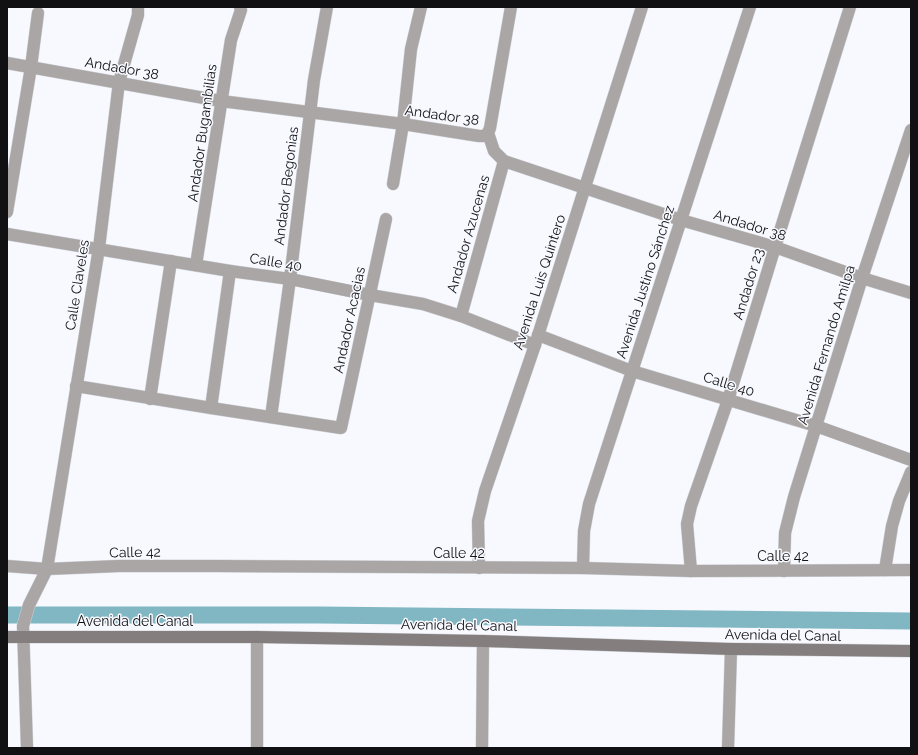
<svg xmlns="http://www.w3.org/2000/svg" width="918" height="755" viewBox="0 0 918 755" font-family="Raleway,sans-serif">
  <rect width="100%" height="100%" fill="#f7f9ff"/>
  <g fill="none" stroke-linecap="round" stroke-linejoin="round">
    <!-- canal -->
    <path stroke="#80b7c3" stroke-width="17" d="M7,615H319L911,621"/>
    <!-- street casing -->
    <g stroke="#d2d4d9" stroke-width="13">
      <g id="street">
        <path d="M7,63L221,101L403,124L479,136H484L488,133"/>
        <path d="M488,133L494,151L504,161L681,220L775,247L862,278L911,293"/>
        <path d="M488,133L490,128L511,7"/>
        <path d="M393,184L403,124L411,49L421,7"/>
        <path d="M7,212L31,67L38,13"/>
        <path d="M7,234L230,271L290,279L370,295L423,304L461,316L535,345"/>
        <path d="M196,265L231,40L241,10L240,7"/>
        <path d="M461,316L504,161"/>
        <path d="M538,335L632,371L816,426L911,460"/>
        <path d="M76,386L211,408L341,428L386,219"/>
        <path d="M150,399L171,261"/>
        <path d="M211,408L230,271"/>
        <path d="M271,417L290,279L314,80L327,7"/>
        <path d="M7,566L47,569L119,566H217L583,568L691,571L911,570"/>
        <path d="M479,568L478,521L485,491L535,345L642,7"/>
        <path d="M583,568L584,531L589,504L750,7"/>
        <path d="M885,570L892,526L899,501L911,472"/>
        <path d="M691,571L687,524L691,506L728,400L775,247L850,7"/>
        <path d="M784,571L785,533L794,497L862,278L911,130"/>
        <path d="M257,637V748"/>
        <path d="M27,748L23,626L29,605L47,569L99,248L119,82L138,15V7"/>
        <path d="M482,748L483,641"/>
        <path d="M728,748L731,649"/>
      </g>
    </g>
    <!-- secondary casing -->
    <g stroke="#d2d4d9" stroke-width="13">
      <path id="secondary" d="M7,637H257L483,641L731,649L911,651"/>
    </g>
    <!-- street -->
    <use href="#street" stroke="#aaa6a6" stroke-width="12"/>
    <!-- secondary -->
    <use href="#secondary" stroke="#847e7e" stroke-width="12"/>
  </g>
  <g text-anchor="middle" dominant-baseline="central" stroke-width="3" stroke-linejoin="round" paint-order="stroke">
    <!-- street labels -->
    <g font-size="14" fill="#111114" stroke="#f7f9ff">
      <text transform="translate(122 68) rotate(10)">Andador 38</text>
      <text transform="translate(442 115) rotate(8)">Andador 38</text>
      <text transform="translate(202 133) rotate(-82)">Andador Bugambilias</text>
      <text transform="translate(286 186) rotate(-83)">Andador Begonias</text>
      <text transform="translate(750 225) rotate(17)">Andador 38</text>
      <text transform="translate(468 234) rotate(-74)">Andador Azucenas</text>
      <text transform="translate(276 262) rotate(9)">Calle 40</text>
      <text transform="translate(539 282) rotate(-72)">Avenida Luis Quintero</text>
      <text transform="translate(645 282) rotate(-72)">Avenida Justino Sánchez</text>
      <text transform="translate(748 284) rotate(-73)">Andador 23</text>
      <text transform="translate(77 285) rotate(-81)">Calle Claveles</text>
      <text transform="translate(349 320) rotate(-78)">Andador Acacias</text>
      <text transform="translate(826 345) rotate(-73)">Avenida Fernando Amilpa</text>
      <text transform="translate(729 384) rotate(17)">Calle 40</text>
      <text transform="translate(135 552) rotate(-1)">Calle 42</text>
      <text x="459" y="553">Calle 42</text>
      <text x="783" y="556">Calle 42</text>
      <text x="135" y="621">Avenida del Canal</text>
      <text transform="translate(459 625) rotate(1)">Avenida del Canal</text>
      <text transform="translate(783 635) rotate(1)">Avenida del Canal</text>
    </g>
  </g>
  <!-- border -->
  <rect width="918" height="755" fill="none" stroke="#111114" stroke-width="16"/>
</svg>
